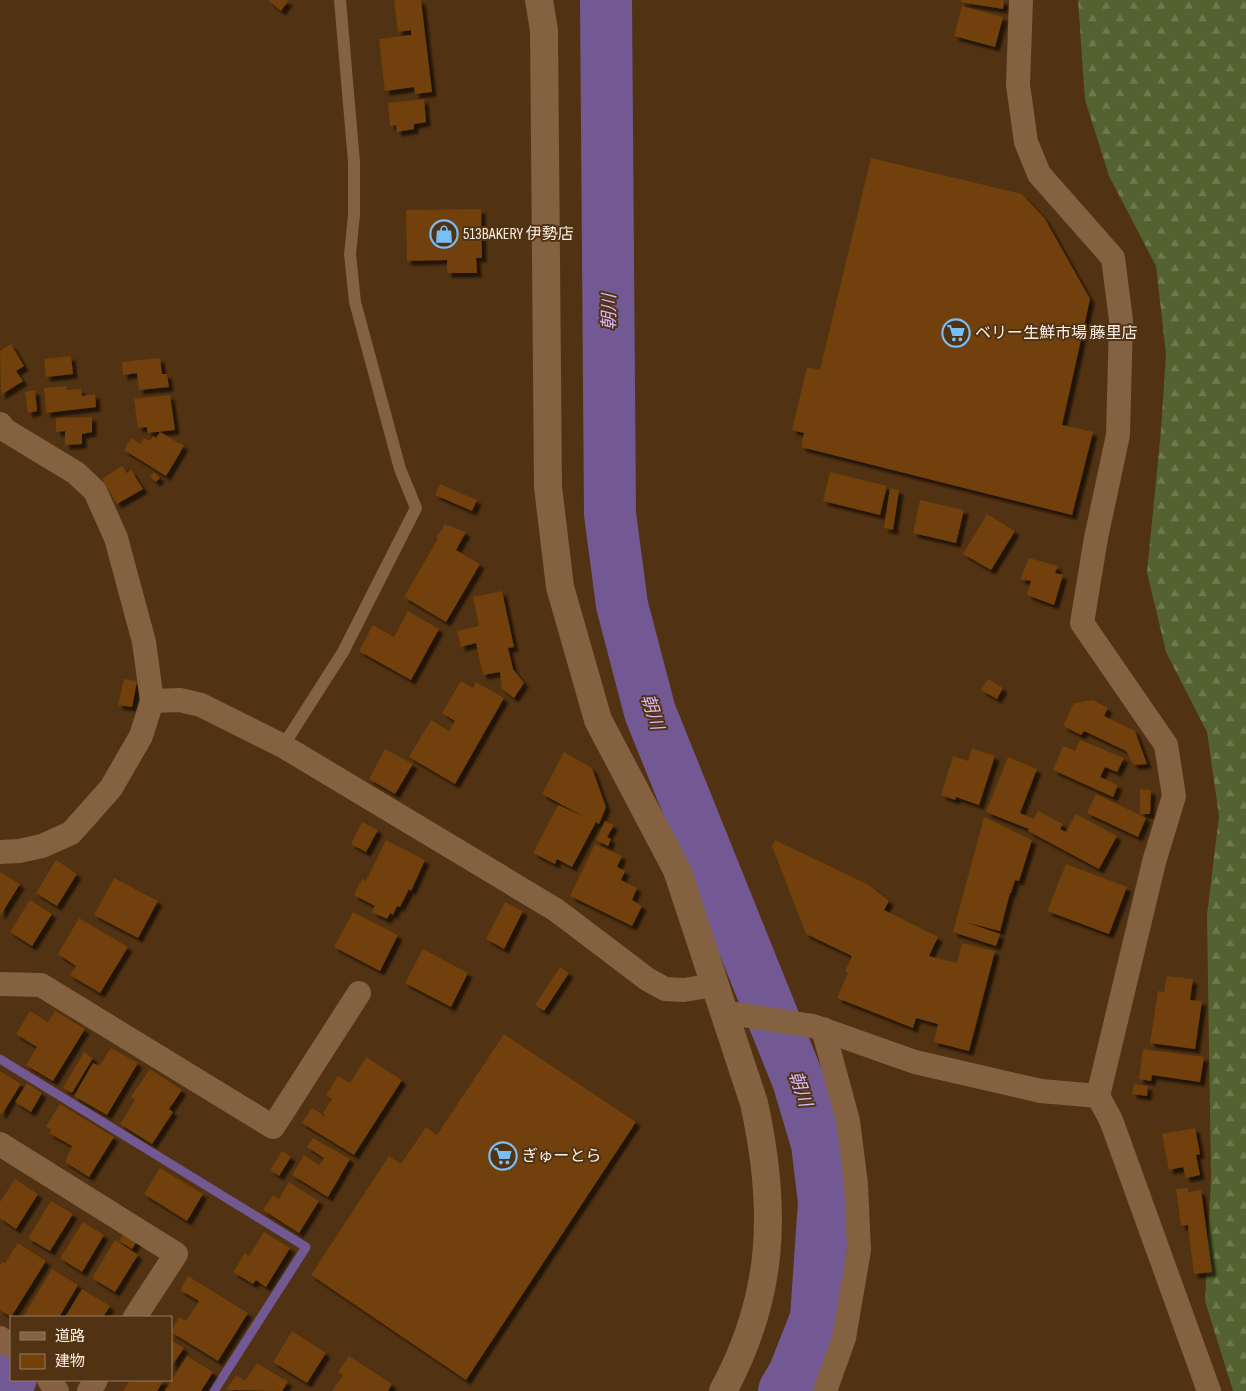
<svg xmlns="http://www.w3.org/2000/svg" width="1246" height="1391" viewBox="0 0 1246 1391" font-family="'Sofia Sans Condensed','Noto Sans JP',sans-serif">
  <defs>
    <pattern id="forest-firs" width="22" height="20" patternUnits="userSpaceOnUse" patternTransform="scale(1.25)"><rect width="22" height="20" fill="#536230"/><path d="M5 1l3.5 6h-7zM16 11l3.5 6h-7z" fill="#6d794e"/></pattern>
    <filter id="shadow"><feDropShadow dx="4.5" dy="4.5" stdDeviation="1" flood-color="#0009"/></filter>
  </defs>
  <rect width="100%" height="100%" fill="#513212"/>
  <!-- forest -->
  <path fill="url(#forest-firs)" d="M1078,0H1246V1391H1233L1205,1301L1211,1178L1207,915L1219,816L1207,732L1166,652L1147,572L1161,430L1166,354L1156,266L1109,176L1085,100Z"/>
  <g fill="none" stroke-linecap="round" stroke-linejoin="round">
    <!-- stream -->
    <path stroke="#735993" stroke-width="9" d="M0,1059L306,1247L214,1391"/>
    <!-- river -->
    <g stroke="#735993" stroke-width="52">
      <path d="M606,0L610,514L622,605L650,712L798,1080L817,1144L824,1202L816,1318L794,1374L784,1391"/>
      <path d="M0,1364L11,1378"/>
    </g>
  </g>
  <!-- building -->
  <g fill="#714107" filter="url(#shadow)">
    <path d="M268,0H287L288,1L281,11Z"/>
    <path d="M394,0H421L432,92L415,94L414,87L385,91L379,39L411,35V30L398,32Z"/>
    <path d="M961,0H1004L1003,9L961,2Z"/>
    <path d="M962,6L1003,17L995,47L954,36Z"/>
    <path d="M424,99L426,122L414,124V129L397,132L396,125L390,126L388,103Z"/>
    <path d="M871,158L1022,194L1045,219L1090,299L1062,425L1093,432L1072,515L801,447L804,433L792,430L807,367L820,370Z"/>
    <path d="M481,209L482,258H476L477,273H447V260L407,261L406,210Z"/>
    <path d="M11,344L24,366L16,371L23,381L1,395L0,351Z"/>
    <path d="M71,356L73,374L46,377L44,359Z"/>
    <path d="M160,358L162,374H167L169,387L139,390L137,373L123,375L122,362Z"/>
    <path d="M66,386L67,390L81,389L82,396L95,394L96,407L46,413L44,388Z"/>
    <path d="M35,390L37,411L28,413L25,392Z"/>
    <path d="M170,395L175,430L147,433V427L138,428L134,399Z"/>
    <path d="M92,417V432L82,434V444L65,445V431L56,432V418Z"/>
    <path d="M160,432L184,446L166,476L124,450L131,438L141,444L144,438L150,441L153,436L156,438Z"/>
    <path d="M122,466L127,473L131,470L143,489L117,504L102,479Z"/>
    <path d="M154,472L160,478L156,482L150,477Z"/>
    <path d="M830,472L887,486L880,515L823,501Z"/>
    <path d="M440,484L477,500L472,511L435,495Z"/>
    <path d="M890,488L899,490L893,530L884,528Z"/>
    <path d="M920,500L964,510L956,543L913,533Z"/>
    <path d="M987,514L1015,531L991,570L963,554Z"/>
    <path d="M445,524L466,532L456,550L480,564L446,622L404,597L438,539L436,538Z"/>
    <path d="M1029,558L1058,566L1055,573L1063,575L1054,605L1027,595L1031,581L1020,579Z"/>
    <path d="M502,591L514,647L508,648L513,669L524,683L514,698L502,689L500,672L483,675L476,643L461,647L457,631L479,626L473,597Z"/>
    <path d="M408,611L439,629L411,680L359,651L373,625L394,637Z"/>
    <path d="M124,679L137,681L132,707L118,705Z"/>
    <path d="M988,679L1003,688L997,699L981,690Z"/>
    <path d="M461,681L473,688L476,682L504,698L455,784L409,757L431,720L449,731L455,721L442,713Z"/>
    <path d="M1093,700L1108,708L1104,716L1135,731L1147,764L1134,765L1126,751L1084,731L1081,735L1063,726L1074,703Z"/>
    <path d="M1080,740L1124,758L1117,772L1105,767L1100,777L1118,785L1113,797L1053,770L1063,746L1075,751Z"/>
    <path d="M972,748L995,756L979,805L956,797L955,800L941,795L953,756L968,761Z"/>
    <path d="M385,749L413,764L395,794L369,779Z"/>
    <path d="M564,752L592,768L606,807L599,824L596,822L572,867L557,859L555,864L533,853L558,805L585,817L542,794Z"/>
    <path d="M1008,757L1037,769L1020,813L1034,819L1038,811L1063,824L1060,829L1066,832L1076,814L1117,836L1099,869L1028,831L1029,829L986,812Z"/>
    <path d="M1140,789L1151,790L1150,814H1140Z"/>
    <path d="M1096,794L1146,818L1138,837L1087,813Z"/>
    <path d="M984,817L1032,840L1019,881L1015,880L1011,893H1010L1000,931L965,922L1000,934L996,946L953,932Z"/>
    <path d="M605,821L614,825L607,837L611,839L608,846L596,840Z"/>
    <path d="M362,822L378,830L366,852L351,844Z"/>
    <path d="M386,840L425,860L411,891L409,889L400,907L397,906L393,915L390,913L387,919L372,912L375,906L354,895L362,879L366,881Z"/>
    <path d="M775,840L869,885L889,901L884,910L938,937L929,956L957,963L962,943L995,951L969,1051L934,1042L938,1024L916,1018L913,1028L837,998L848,973L845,971L852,956L806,934L772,846Z"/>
    <path d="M595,844L622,856L617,867L625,871L621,880L637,888L632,900L642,906L632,926L570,896Z"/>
    <path d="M56,860L77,874L57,906L36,893Z"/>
    <path d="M1066,864L1127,887L1109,934L1047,911Z"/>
    <path d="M0,872L20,884L0,916Z"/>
    <path d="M114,878L158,901L138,938L94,915Z"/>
    <path d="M30,900L52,914L32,946L10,932Z"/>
    <path d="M505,902L523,911L504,949L486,939Z"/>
    <path d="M353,912L398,935L380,971L334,947Z"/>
    <path d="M79,918L128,947L100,993L70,975L76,966L58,954Z"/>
    <path d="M423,949L468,973L451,1007L405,983Z"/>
    <path d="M560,967L569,973L544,1011L535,1005Z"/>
    <path d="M1167,976L1193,979L1190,1000L1202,1001L1195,1049L1150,1043L1158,991L1164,992Z"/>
    <path d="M30,1011L48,1022L55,1011L85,1029L53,1081L26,1065L37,1047L16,1034Z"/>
    <path d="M504,1034L636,1122L466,1380L311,1275L389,1156L401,1164L426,1127L437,1135Z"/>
    <path d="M111,1048L138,1063L107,1115L74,1096L93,1063L99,1066Z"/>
    <path d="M1143,1049L1204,1057L1200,1082L1152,1075L1151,1081L1139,1079Z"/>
    <path d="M84,1052L93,1058L72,1093L63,1088Z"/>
    <path d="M366,1057L402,1080L354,1155L302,1123L312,1108L326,1117L323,1113L332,1099L326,1095L338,1076L350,1083Z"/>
    <path d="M150,1069L182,1090L169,1109L173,1112L152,1144L120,1124L135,1100L131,1097Z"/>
    <path d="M0,1071L21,1084L2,1114L0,1113Z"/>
    <path d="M27,1083L42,1093L31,1112L15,1102Z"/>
    <path d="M1134,1084L1148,1086L1147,1096L1132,1094Z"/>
    <path d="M60,1104L114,1137L89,1177L65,1162L72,1146L49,1133L51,1130L46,1126Z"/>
    <path d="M1195,1128L1200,1154L1196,1155L1200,1175L1186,1178L1183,1167L1169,1170L1162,1134Z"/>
    <path d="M313,1138L350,1159L328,1197L292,1175L304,1155L319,1165L324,1158L307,1147Z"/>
    <path d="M282,1151L291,1157L279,1176L270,1170Z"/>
    <path d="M160,1168L203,1194L187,1221L144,1194Z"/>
    <path d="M15,1179L38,1194L16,1229L0,1218V1202Z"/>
    <path d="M289,1182L319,1201L299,1233L263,1210L273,1195L279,1199Z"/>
    <path d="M1188,1188V1192L1201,1190L1212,1272L1194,1274L1188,1225L1181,1226L1176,1189Z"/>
    <path d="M51,1201L73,1214L50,1251L28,1238Z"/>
    <path d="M83,1222L104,1235L82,1272L60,1258Z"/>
    <path d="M264,1232L290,1248L266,1287L256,1280L253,1284L233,1272L245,1253L249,1256Z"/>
    <path d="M124,1233L137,1241L132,1249L119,1241Z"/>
    <path d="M115,1240L138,1255L115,1292L92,1278Z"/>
    <path d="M18,1243L46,1261L11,1317L0,1310V1265L2,1262L5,1263Z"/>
    <path d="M52,1269L78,1285L59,1317H23Z"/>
    <path d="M188,1276L248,1313L218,1361L171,1332L179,1317L186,1321L199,1301L180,1290Z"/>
    <path d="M82,1289L110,1306L103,1317H65Z"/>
    <path d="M292,1331L326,1353L307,1383L273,1362Z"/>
    <path d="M171,1340L184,1348L171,1367Z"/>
    <path d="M187,1356L213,1372L201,1391H165Z"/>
    <path d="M349,1356L392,1384L388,1391H332L343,1375L338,1372Z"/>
    <path d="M257,1363L288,1382L282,1391L226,1390L236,1375L245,1381Z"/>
    <path d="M130,1380H164L157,1391H123Z"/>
  </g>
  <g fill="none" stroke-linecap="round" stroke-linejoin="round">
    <!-- service -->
    <path stroke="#836141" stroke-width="12" d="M283,746L343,652L416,508L400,469L355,302L350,254L354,215V162L340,0"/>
    <!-- minor -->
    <g stroke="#836141" stroke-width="24">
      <path d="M1021,0L1018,85L1026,142L1039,174L1113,258L1121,320L1118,435L1096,538L1082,623L1166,745L1174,796L1154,862L1098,1096L1111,1120L1209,1391"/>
      <path d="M0,424L5,430L76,473L95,491L116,538L144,642L152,701L141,736L111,788L71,833L42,846L19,851L0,852"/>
      <path d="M152,701L180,700L201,705L283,746L556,910L647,979L665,989L684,990L714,985"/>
      <path d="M0,984L41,985L273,1127L359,993"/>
      <path d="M723,1012L813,1026L915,1062L1041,1091L1098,1096"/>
      <path d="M823,1029L848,1121L856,1184L859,1250L844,1338L825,1391"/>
      <path d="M0,1144L176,1254L135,1317"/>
      <path d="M0,1338L11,1346"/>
      <path d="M49,1380L57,1391"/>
      <path d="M89,1391L96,1380"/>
    </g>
    <!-- tertiary -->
    <path stroke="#836141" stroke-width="28" d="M539,0L544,30L548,487L560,587L598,720L677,870L754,1103C777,1208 775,1295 723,1391"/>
  </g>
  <!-- icons -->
  <defs>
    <g id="shop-ring" transform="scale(1.4375)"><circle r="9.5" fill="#513212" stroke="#78bff7" stroke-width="1.5"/><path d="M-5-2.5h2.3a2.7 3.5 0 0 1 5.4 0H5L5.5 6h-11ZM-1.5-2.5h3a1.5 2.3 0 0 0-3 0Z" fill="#78bff7"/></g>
    <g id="supermarket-ring" transform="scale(1.4375)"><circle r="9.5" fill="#513212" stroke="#78bff7" stroke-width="1.5"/><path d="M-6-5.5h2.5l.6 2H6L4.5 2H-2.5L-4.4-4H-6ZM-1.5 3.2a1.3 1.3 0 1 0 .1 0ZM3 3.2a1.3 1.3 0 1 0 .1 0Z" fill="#78bff7"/></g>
  </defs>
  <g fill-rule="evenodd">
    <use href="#shop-ring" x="444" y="234"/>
    <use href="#supermarket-ring" x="956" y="333"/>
    <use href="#supermarket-ring" x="503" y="1156"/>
  </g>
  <g text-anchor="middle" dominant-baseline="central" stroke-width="4" stroke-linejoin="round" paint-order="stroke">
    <!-- poi labels -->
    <g font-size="16" fill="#fcf0e6" stroke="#513212" text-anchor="start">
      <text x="463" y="234">513BAKERY 伊勢店</text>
      <text x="975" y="333">ベリー生鮮市場 藤里店</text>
      <text x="522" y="1156">ぎゅーとら</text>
    </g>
    <!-- water labels -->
    <g font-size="18" font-style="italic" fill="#d4b7fb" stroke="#513212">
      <text transform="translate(609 312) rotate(-90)">朝川</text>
      <text transform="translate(652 712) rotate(72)">朝川</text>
      <text transform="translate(800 1089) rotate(71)">朝川</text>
    </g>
  </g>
  <!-- legend -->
  <rect x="10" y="1316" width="162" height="65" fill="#513212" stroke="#957e67"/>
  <rect x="20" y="1332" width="25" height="8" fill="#836141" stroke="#957e67"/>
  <text x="55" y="1341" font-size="15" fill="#fcf0e6">道路</text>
  <rect x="20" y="1354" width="25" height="15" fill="#714107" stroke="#957e67"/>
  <text x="55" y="1366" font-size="15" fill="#fcf0e6">建物</text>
</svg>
